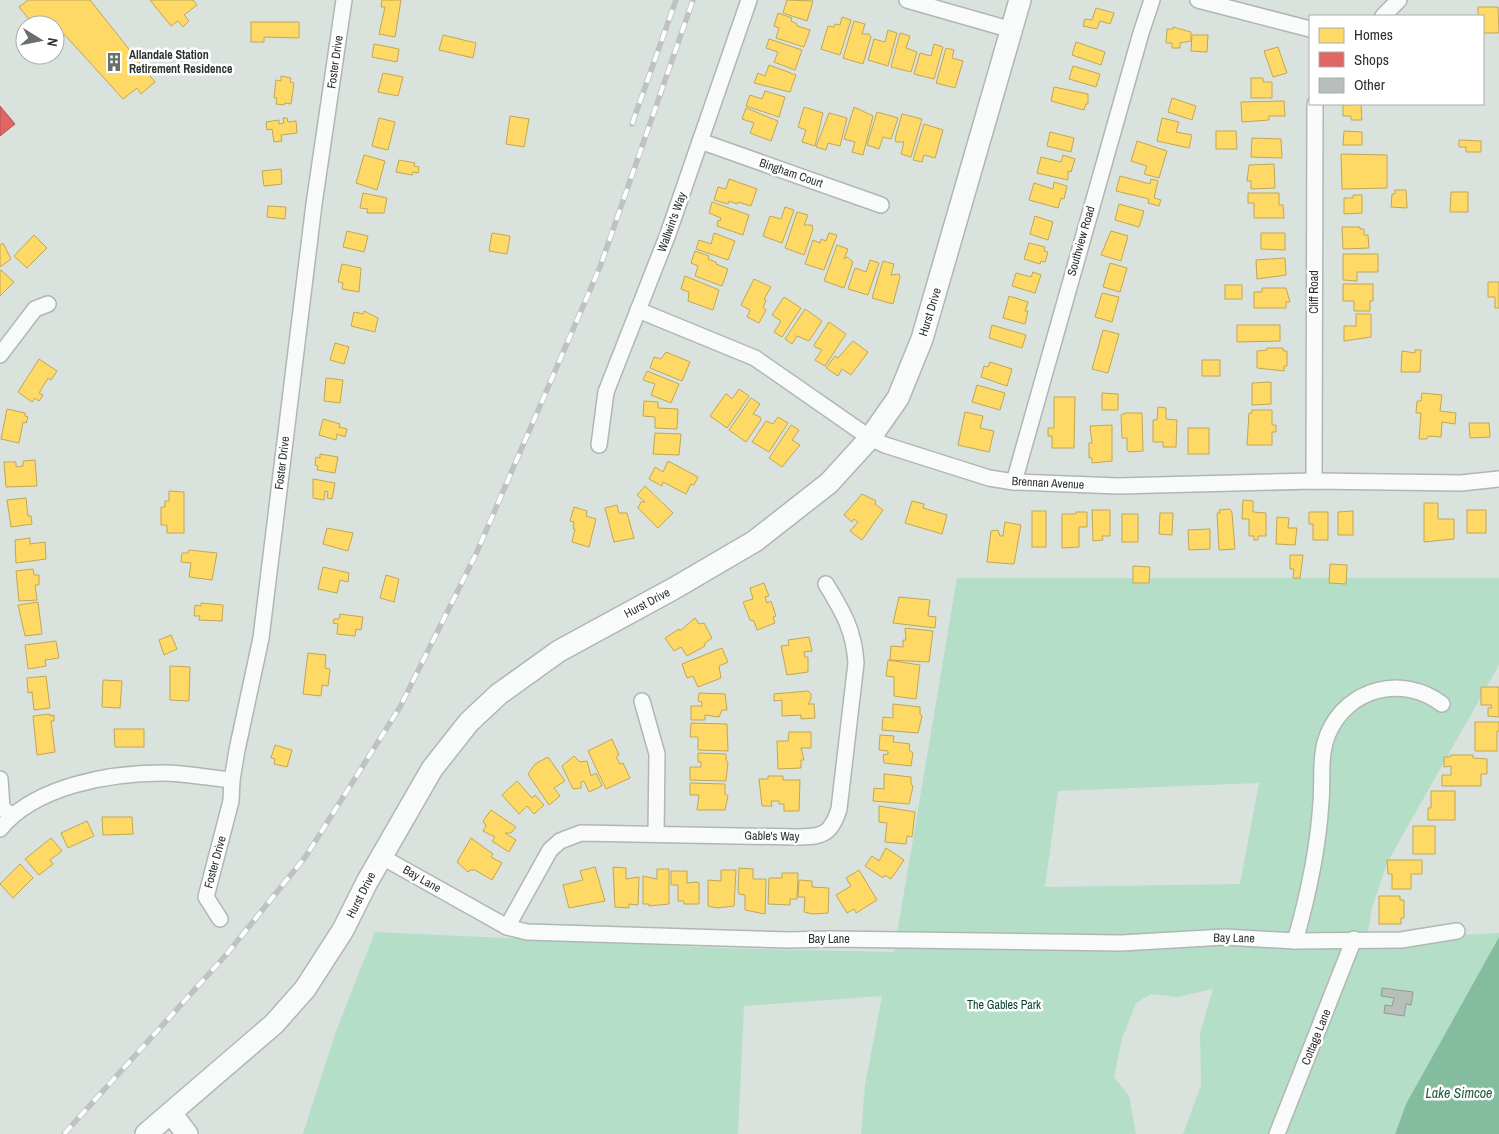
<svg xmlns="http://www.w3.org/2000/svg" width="1499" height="1134" viewBox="0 0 1499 1134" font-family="'Archivo Narrow',sans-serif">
  <rect width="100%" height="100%" fill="#dae2dd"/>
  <!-- green -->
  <path fill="#b5dec8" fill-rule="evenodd" d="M957,578H1499V665L1387,863L1372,908L1368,932L1384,939L1499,933V937L1406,1104L1395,1134H1183L1201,1085L1200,1033L1213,989L1177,997L1151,994L1136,1003L1122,1039L1114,1077L1129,1096L1136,1134H861L865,1085L882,996L744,1006L738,1134H303L335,1034L375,932L723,948L894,952ZM1259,783L1240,884L1045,887L1058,791Z"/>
  <!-- water -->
  <path fill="#83bc9f" d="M1499,937V1134H1395L1406,1104Z"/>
  <!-- homes -->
  <g fill="#ffd966" stroke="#c0a756">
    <path d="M28,0H90L155,82L141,94L137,88L123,99L64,34L55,41V25H34L19,7Z"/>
    <path d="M150,0H193L197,5L184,15L189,21L183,27L178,21L171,26Z"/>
    <path d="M382,0H401L395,37L379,34L385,7H381Z"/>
    <path d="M787,0L813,1L807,21L783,13Z"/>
    <path d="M1478,7H1498L1499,33H1483V16H1478Z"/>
    <path d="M1096,8L1114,13L1110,24L1100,21L1097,29L1083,26L1085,19L1092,20Z"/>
    <path d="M778,13L792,18L791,21L797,24V26L810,30L804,47L776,38L779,28L774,26Z"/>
    <path d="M842,17L851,20L840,55L821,49L828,26L834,27L835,24L840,25Z"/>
    <path d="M854,21L865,24L862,34H869L871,37L863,64L843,58Z"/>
    <path d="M251,22H299V38L264,37V42H251Z"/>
    <path d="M1173,27L1191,32V41L1180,43V48H1172V43H1166L1167,29H1173Z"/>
    <path d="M888,30L897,33L888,66L868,60L874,39L885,42Z"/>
    <path d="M900,33L910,36L906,48L917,52L911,72L891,67Z"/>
    <path d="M443,35L476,43L473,58L439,50Z"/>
    <path d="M1192,35H1208L1207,52L1191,51Z"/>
    <path d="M769,39L802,50L795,70L774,62L778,52L766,48Z"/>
    <path d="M1076,42L1105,52L1101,65L1072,55Z"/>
    <path d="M374,44L399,49L397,62L372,57Z"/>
    <path d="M934,44L943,47L934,79L914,74L920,53L931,56Z"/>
    <path d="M1278,47L1287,73L1273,77L1264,51Z"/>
    <path d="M946,48L954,50L952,58L963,61L955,88L936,83Z"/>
    <path d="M769,65L796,75L790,92L754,83L758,73L765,76Z"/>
    <path d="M1073,66L1100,74L1096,87L1069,79Z"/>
    <path d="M383,73L403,77L398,96L378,92Z"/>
    <path d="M281,76L291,78L290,82L294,83L291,104L285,103L284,105L276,104L277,98H274L276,80L281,81Z"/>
    <path d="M1251,78H1263V82H1272V98H1251Z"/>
    <path d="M1054,87L1088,94V104H1086L1084,110L1051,101Z"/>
    <path d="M765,91L785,97L779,117L746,106L750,95L762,99Z"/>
    <path d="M1172,98L1196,106L1192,120L1168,112Z"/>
    <path d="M1284,101L1285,116H1269V120L1242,122L1241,102Z"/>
    <path d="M1361,104L1362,120H1351V116H1343V105Z"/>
    <path d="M804,107L823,113L815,146L802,142L806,130L798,127Z"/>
    <path d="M854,107L873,116L863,155L852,152L855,142L844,139Z"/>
    <path d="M746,108L778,121L771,141L750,133L754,123L742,119Z"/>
    <path d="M877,112L898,118L891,139L883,137L879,149L867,145Z"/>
    <path d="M829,113L847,118L840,146L828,143L826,150L816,147Z"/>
    <path d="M902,114L922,119L911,157L901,154L904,142H896L895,139Z"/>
    <path d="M510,116L529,119L524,147L506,144Z"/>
    <path d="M283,118H287L288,122L296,121L297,133L281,135L282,141L274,142L272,129L267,130L266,122L279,120V124L284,123Z"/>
    <path d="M379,118L395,122L388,150L372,146Z"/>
    <path d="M1162,118L1179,122L1176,132L1192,135L1189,148L1157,141Z"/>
    <path d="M924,124L943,130L935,158L924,155L922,162L913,160Z"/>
    <path d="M1216,131H1236L1237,149H1216Z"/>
    <path d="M1344,131L1362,132V145H1343Z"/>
    <path d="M1050,132L1074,138L1071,152L1047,146Z"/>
    <path d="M1252,138L1281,139L1282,158L1251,157Z"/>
    <path d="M1459,140L1481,141V152H1466V147H1459Z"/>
    <path d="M1137,141L1167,151L1159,178L1144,174L1147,166L1131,161Z"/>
    <path d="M1341,154L1387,155V188L1342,189Z"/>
    <path d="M364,155L385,161L377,190L356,183Z"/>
    <path d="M1063,155L1075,159L1071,172L1068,171V180L1037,173L1041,157L1061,162Z"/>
    <path d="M399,160L415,163L414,166L419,167L418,173L413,172L412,175L396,172Z"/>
    <path d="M1274,164L1275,188L1251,189V181H1247L1249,165Z"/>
    <path d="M281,169L282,184L264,186L262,171Z"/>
    <path d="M1120,176L1150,184L1151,179L1158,181L1154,198L1161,200L1159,206L1148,203L1149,199L1116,191Z"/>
    <path d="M729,179L757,189L751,206L738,202L737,204L729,201L728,204L714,200L718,187L726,189Z"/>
    <path d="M1054,182L1067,186L1064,199L1061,198L1058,208L1029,200L1034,183L1053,189Z"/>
    <path d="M1395,190H1406L1407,208L1391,207L1392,194H1395Z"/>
    <path d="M1451,192H1468V212H1450Z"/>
    <path d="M363,193L387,198L384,213H367L368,209L360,208Z"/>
    <path d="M1248,193H1279V205H1283L1284,218H1254V203H1248Z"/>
    <path d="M1353,195H1362V213L1344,214V198H1353Z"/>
    <path d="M712,202L749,215L743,235L717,226L718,220L720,221L721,218L709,213Z"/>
    <path d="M1119,204L1144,211L1139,227L1115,220Z"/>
    <path d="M268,206L286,207L285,219L267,217Z"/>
    <path d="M785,207L794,210L782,243L763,236L770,216L781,219Z"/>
    <path d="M797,212L808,215L804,225H812L813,229L804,255L785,248Z"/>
    <path d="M1035,216L1053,222L1048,240L1030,234Z"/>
    <path d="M1342,227H1360V229H1364V235H1368L1369,248L1343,249Z"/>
    <path d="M347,231L368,236L364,252L343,247Z"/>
    <path d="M1111,231L1128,236L1121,261L1101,255Z"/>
    <path d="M492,233L510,236L507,254L489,251Z"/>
    <path d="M714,233L735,241L728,260L696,249L699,240L711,244Z"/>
    <path d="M829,233L837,235L824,270L805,264L813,240L820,243L821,239L826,241Z"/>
    <path d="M1261,233H1285V250L1261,249Z"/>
    <path d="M34,235L47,248L27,268L14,256Z"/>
    <path d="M3,243L11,259L0,267V245Z"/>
    <path d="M1029,243L1045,247L1044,251L1048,252L1045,262L1041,261L1040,264L1024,259Z"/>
    <path d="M837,245L848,249L844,259L847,257L853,262L844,288L824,281Z"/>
    <path d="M695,251L709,256L708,259L716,262V264L728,269L722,286L695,276L698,266L691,263Z"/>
    <path d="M1343,254H1378V272H1357V281L1343,280Z"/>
    <path d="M1285,258L1286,275L1257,279L1256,260Z"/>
    <path d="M870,260L879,263L868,295L848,289L855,268L866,272Z"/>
    <path d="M883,261L894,264L891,275L899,274L900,277L893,304L872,298Z"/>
    <path d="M1110,263L1127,268L1120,292L1103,287Z"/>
    <path d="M342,264L361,268L359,292L342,289L343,283L338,282Z"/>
    <path d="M1,270L14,282L0,296V271Z"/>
    <path d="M1033,272L1041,275L1035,293L1012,286L1016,273L1031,277Z"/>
    <path d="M685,276L719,290L713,310L688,301L689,292L681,289Z"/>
    <path d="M754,279L771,287L764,299L766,300L763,308L766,310L759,323L747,317L750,310L741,305Z"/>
    <path d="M1488,282H1499V308H1495V297H1488Z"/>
    <path d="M1343,284H1373V301H1370V311H1354V301H1343Z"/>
    <rect x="1225" y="285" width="17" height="14"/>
    <path d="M1262,288H1286L1290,302H1286V308H1254V292H1262Z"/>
    <path d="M1102,293L1119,297L1112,322L1095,317Z"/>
    <path d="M1009,296L1028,302L1025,311H1028L1025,324L1003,318Z"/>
    <path d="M784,297L801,308L782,337L774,332L781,321L772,315Z"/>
    <path d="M805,309L822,321L809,341L797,336L792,344L785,339Z"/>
    <path d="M364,311L378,318L375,332L351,326L354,312L363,314Z"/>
    <path d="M1356,314H1371V337L1344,341V326H1356Z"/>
    <path d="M829,322L846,334L825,366L815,360L822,350L815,347L814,345Z"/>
    <path d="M992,325L1026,335L1022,348L989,338Z"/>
    <path d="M1237,325H1280V341L1237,342Z"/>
    <path d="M1103,330L1119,334L1108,373L1092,369Z"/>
    <path d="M853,341L868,352L851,375L842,369L838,376L826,368L835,356L838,358Z"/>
    <path d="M335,343L349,347L344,364L330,360Z"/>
    <path d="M1267,348H1283V351H1287V366H1284V371L1257,368V351L1267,350Z"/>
    <path d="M1415,350H1421L1420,372H1401L1402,351L1415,353Z"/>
    <path d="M666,352L690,362L682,381L650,368L654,357L661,359Z"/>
    <path d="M39,359L57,371L51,380L48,378L39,393L43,395L39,401L35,398L32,402L18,392Z"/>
    <rect x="1202" y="360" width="18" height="16"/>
    <path d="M990,362L1012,369L1007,386L981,377L984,366L988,367Z"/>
    <path d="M647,371L679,384L671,403L651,395L655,384L643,380Z"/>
    <path d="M326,378L343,380L340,403L324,401Z"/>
    <path d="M1271,382V404L1252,405V383Z"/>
    <path d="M977,385L1005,393L1000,410L972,402Z"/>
    <path d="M739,389L749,396L727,428L710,416L725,395L727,394L732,399Z"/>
    <path d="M1102,393L1118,394V410H1102Z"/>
    <path d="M1422,393L1442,395L1440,411L1456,413L1455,424L1442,422L1441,437L1428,436L1427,439H1419L1421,413H1416L1417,401H1421Z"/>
    <path d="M1054,397H1075L1074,448H1052V436H1048V428H1054Z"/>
    <path d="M751,398L760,404L753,414L760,417L761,420L746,442L729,430Z"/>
    <path d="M644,401L658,402V408L678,409L677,429L655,428V417L643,416Z"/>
    <path d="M1158,407L1166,408V419L1177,420L1176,447H1163V442H1153V420H1157Z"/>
    <path d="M7,409L25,413V416L28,417L26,423L23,422L19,443L1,439Z"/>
    <path d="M1252,410H1272V425H1276V432H1272V445H1247L1249,413H1252Z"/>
    <path d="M965,412L983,416L980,428L994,431L989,452L958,445Z"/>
    <path d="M1126,413H1142L1143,451L1129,452L1127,450V438H1122L1121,415Z"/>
    <path d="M778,417L788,423L769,452L752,442L766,421L773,424Z"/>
    <path d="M323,419L340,424L339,427L347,429L345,437L337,434L336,440L319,435Z"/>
    <path d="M1469,423H1489L1490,437L1470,438Z"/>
    <path d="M791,425L799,430L792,440L800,445L782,467L769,458Z"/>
    <path d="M1112,425V461L1092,463V458H1089V443H1092L1090,426Z"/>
    <rect x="1188" y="428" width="21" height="26"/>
    <path d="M655,433L681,434L679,455L653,454Z"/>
    <path d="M320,454L338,457L335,473L317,470L318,466L315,465L316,457L320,458Z"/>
    <path d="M35,460L37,486L6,487L4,462H16V467L23,466V461Z"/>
    <path d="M668,461L698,477L694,485L691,484L686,494L663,482L662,486L649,479L655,467L663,472Z"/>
    <path d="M313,479L335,483L332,499L327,498L328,492L325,491L324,500L313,498Z"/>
    <path d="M645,486L673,513L658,528L638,508L641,502H645L637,495Z"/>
    <path d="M169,491L184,492V533H167V525H161V507H165V501H169Z"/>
    <path d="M862,494L876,501L875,504L883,510L862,540L850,531L858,522L854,519L852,522L844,515Z"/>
    <path d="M26,498L28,516H31L32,524L11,527L7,500Z"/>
    <path d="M1243,500L1253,501V512L1266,513V536H1258V540H1254V536H1249V519H1242Z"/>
    <path d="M912,501L924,504L923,508L947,515L942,534L905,523Z"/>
    <path d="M1424,503H1438V519H1454V539L1424,542Z"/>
    <path d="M617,505L619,513H627L634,538L614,542L605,508Z"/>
    <path d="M574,507L587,511L586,516L596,519L589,547L572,542L575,529H573L574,522L570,521Z"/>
    <path d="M1230,509L1232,513L1235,549L1219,550L1217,513H1220L1219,510Z"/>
    <path d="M1092,510H1110V536H1102L1103,540L1093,541Z"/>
    <rect x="1467" y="510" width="19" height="23"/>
    <rect x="1032" y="511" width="14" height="36"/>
    <path d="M1353,511V535H1338V512Z"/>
    <path d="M1076,512H1087V527H1079V547L1062,548V514H1076Z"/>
    <path d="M1309,512H1328V540H1313V524H1309Z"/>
    <path d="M1160,513H1173L1172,535L1159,534Z"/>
    <rect x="1122" y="514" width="16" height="28"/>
    <path d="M1277,517L1289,518L1288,528H1297L1295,545L1276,544Z"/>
    <path d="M1005,522L1021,525L1014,564L987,562L991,531L998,530L1000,536H1003Z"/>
    <path d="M327,528L353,533L348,551L323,544Z"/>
    <path d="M1210,529V549L1189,550L1188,530Z"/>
    <path d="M30,538V544L45,542L46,559L16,563L15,540Z"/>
    <path d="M189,550L217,553L212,580L189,577L191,563L181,562L182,553H188Z"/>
    <path d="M1290,555H1303L1300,578H1293L1294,569H1290Z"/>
    <path d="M1330,564L1347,565L1346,584L1329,583Z"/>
    <path d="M1133,566L1150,567L1149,583H1133Z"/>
    <path d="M323,567L349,573L348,582L340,580L337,593L318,589Z"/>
    <path d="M33,569L34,575H39V585H35L37,600L19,601L16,571Z"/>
    <path d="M386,575L399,579L394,602L380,598Z"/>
    <path d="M764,583L769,596L765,597L767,603L771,601L776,616L773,617L775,623L757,630L754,621L750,620L743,602L753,599L750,588Z"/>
    <path d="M899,597L930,600L928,616L936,617L935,628L893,623Z"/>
    <path d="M38,602L42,634L25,636L18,605Z"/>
    <path d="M201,603L223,605L222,621L199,620L200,616H194L195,605L201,606Z"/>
    <path d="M340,614L363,617L361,630L356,629L355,636L337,634L338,624L333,623L334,619H339Z"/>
    <path d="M695,618L699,624L704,623L712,638L704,644L705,646L687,656L681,647L674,651L665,638L679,629L680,631Z"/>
    <path d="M905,628L933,631L929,662L890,660L891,646L903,647V640H906Z"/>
    <path d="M171,635L177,649L164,655L159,640Z"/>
    <path d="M809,637L812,651L804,652L805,657H808V672L787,675L781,646L789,645L788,640Z"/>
    <path d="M56,641L59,658L45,660L46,666L28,669L25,645Z"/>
    <path d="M722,648L728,662L719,666L721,678L698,687L693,676L687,678L682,664Z"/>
    <path d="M308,653L326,655L325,668L330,669L328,686L322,685L321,696L303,694Z"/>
    <path d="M888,660L920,665L916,699L894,696V677L886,676Z"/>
    <path d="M170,666L190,667L189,701L170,700Z"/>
    <path d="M46,676L50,708L34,710L32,692L28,693L27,678Z"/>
    <path d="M103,680L122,681L120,708L102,707Z"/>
    <path d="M1481,687H1499V717L1488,716V708H1492L1491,705H1481Z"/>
    <path d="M808,691L811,694V699L808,704H814L815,718L801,719V715L782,716V700L774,701V694Z"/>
    <path d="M699,693L725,694L727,710H722L719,717L705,715V720H691V706H702V702L698,701Z"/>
    <path d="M893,704L920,707V714L922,716L918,733L882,730L883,717L893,718Z"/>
    <path d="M50,714V716L54,715V721H51L55,752L37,755L33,716Z"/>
    <path d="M1475,722H1499V731H1497V751H1475Z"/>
    <path d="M691,723L727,724L728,751L698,750V737H690Z"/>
    <path d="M114,729H144V747H115Z"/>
    <path d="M789,732H811V748H801L804,760H801V768L778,769L777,741H788Z"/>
    <path d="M880,735L894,736L893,742L910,744L909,750L913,753L911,766L884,763L883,755L888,754V751L879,750Z"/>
    <path d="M612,739L619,755L616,757L620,764L623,763L630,778L606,789L588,751Z"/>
    <path d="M275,745L292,750L287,767L274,764L275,759L271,758Z"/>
    <path d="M698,753L726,754V760L728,762L726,781L690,780V767H701V762H698Z"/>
    <path d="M1450,755H1473V758L1487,759V774H1481V786H1442V775H1451V766L1444,767V757H1450Z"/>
    <path d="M574,756L580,762L587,761L591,776L596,773L602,786L589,792L584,781L581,782V788L573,789L562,766Z"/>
    <path d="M548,757L565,781L554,788L560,796L549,805L528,774L535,764Z"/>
    <path d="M884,774L911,777V784L913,786L909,804L873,801L874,788L884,789Z"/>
    <path d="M768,776H783V780H800L799,811H784V804H779V801H771L772,806H762L759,779H768Z"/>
    <path d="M517,781L532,798L535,795L544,805L534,814L527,806L519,814L502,795Z"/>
    <path d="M690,783L725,784V794L728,796L725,810H697L699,795H690Z"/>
    <path d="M1431,791H1455V820H1428V808H1431Z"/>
    <path d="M879,806L915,812L912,837L907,836L906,844L885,842L887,823L879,822Z"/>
    <path d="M491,810L516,827L511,833H505L516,840L509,852L492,841L495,837L483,831L486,826L483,821Z"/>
    <path d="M102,817H132L133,834L103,835Z"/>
    <path d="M87,821L94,836L68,848L61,833Z"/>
    <rect x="1413" y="826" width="22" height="28"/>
    <path d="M51,838L62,851L50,860L53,864L39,875L25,859Z"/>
    <path d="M471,838L493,854L491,857L502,863L492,880L475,870H470L468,872L457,862Z"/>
    <path d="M886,848L904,860L891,879L885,875L883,878L865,866L872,856L879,861Z"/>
    <path d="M1387,860H1422V874H1411V889H1392V874H1388Z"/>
    <path d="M20,864L33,878L13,898L0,884Z"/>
    <path d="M595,867L605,901L569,908L563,885L583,880L580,871Z"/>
    <path d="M613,867L626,868V879L639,877L638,905L629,904V908L615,907Z"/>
    <path d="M739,868L753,869V879H766L765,914L745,910V895L739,894L738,891Z"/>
    <path d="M657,869H669V904L649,906V904H643V876L657,879Z"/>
    <path d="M721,870H736L734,906L717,908L708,906V880L721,881Z"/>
    <path d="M859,870L877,900L856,913L854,909L847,913L836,895L851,886L846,878Z"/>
    <path d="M671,871H687V883L697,882L699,883V904H684V901H678V885H671Z"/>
    <path d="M782,873H798L797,899H790V905L768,904L769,878H782Z"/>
    <path d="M799,880L812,881V887L829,888L828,913L813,914L804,912L805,897H798Z"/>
    <path d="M1379,896H1400V900H1404V918H1401V924H1379Z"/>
  </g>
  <!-- shops -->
  <path fill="#e06666" stroke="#aa5656" d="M0,106L15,124L0,136Z"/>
  <!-- building -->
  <path fill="#b8beba" stroke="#959a97" d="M1382,988L1413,992L1411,1005L1406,1004L1404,1016L1384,1013L1385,1005L1392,1006L1394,998L1381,996Z"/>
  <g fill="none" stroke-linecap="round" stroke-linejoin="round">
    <!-- street casing -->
    <g stroke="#b0b7b3" stroke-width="18">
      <g id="street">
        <path d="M907,0L1012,30"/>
        <path d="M1198,0L1310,29"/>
        <path d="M1383,16L1399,0"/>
        <path d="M700,141L881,205"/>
        <path d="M638,310L755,358L870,438L885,445L989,478L1014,482L1118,486L1314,481L1461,483L1499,479"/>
        <path d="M0,355L35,309L48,304"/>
        <path d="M599,445L606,392L668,234L749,0"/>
        <path d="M1314,481L1315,104"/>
        <path d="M1014,482L1141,33L1152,0"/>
        <path d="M642,701L657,754L656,834"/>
        <path d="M0,779L2,808L11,815"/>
        <path d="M0,829C35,786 109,773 163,773C185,773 209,778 232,780"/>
        <path d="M382,857L507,927L527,932L789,940L831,939L1121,943L1225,937L1295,941L1401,940L1457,931"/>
        <path d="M220,919L206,897L231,801L232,780L237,750L261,638L314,204L344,0"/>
        <path d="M507,927L550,850L560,841L581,833L796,837C822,837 831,835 839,809L856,663C854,630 843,612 826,584"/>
        <path d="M1295,941C1308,896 1318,850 1321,802C1323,780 1319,755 1328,734C1347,688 1403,674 1442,704"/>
        <path d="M1277,1134L1354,939"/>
      </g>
    </g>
    <!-- secondary casing -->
    <g stroke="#b0b7b3" stroke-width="24">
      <g id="secondary">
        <path d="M171,1113L187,1134"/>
        <path d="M146,1134L274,1024L305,989L343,930L367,882L432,769L469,722L499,694L559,651L673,589L755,541L829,483L870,438L898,398L922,339L1020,0"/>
      </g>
    </g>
    <!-- street -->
    <use href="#street" stroke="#f9fbfa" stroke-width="15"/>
    <!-- secondary -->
    <use href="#secondary" stroke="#f9fbfa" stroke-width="21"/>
    <!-- rail casing -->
    <g stroke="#bfc2c0" stroke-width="5.5">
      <g id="rail">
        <path d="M632,124L676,0"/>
        <path d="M64,1134L226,955L306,856L400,707L476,554L600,267L693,0"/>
      </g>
    </g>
    <!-- rail -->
    <use href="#rail" stroke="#fff" stroke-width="4" stroke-dasharray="11" stroke-linecap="butt"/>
  </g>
  <!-- icons -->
  <defs>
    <g id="building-bare" transform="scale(1.5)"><path d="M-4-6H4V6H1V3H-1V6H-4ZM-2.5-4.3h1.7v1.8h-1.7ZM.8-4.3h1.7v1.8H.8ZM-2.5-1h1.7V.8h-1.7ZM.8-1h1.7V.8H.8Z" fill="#69706c" stroke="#fff" stroke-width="2.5" paint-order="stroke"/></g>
  </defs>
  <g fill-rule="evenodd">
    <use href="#building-bare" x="114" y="62"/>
  </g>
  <g text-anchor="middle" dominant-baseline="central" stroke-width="5" stroke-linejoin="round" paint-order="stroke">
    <!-- poi labels -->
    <g font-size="12" font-weight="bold" fill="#2c322f" stroke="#fff" text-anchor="start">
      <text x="129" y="55">Allandale Station<tspan x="129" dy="14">Retirement Residence</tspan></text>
    </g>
    <!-- street labels -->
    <g font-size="12" fill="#2c322f" stroke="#fff">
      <text transform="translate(335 62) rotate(-82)">Foster Drive</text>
      <text transform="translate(791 173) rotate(19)">Bingham Court</text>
      <text transform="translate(672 222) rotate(-70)">Wallwin's Way</text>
      <text transform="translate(1081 241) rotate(-74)">Southview Road</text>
      <text transform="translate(1314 292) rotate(-90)">Cliff Road</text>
      <text transform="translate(930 312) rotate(-73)">Hurst Drive</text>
      <text transform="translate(282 463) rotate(-83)">Foster Drive</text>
      <text transform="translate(1048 483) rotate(3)">Brennan Avenue</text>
      <text transform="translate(647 603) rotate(-28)">Hurst Drive</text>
      <text transform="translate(772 836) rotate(1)">Gable's Way</text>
      <text transform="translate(215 862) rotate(-75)">Foster Drive</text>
      <text transform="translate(422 879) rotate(30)">Bay Lane</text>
      <text transform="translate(361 895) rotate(-63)">Hurst Drive</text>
      <text transform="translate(1234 938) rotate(1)">Bay Lane</text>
      <text x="829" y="939">Bay Lane</text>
      <text transform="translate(1316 1037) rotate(-68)">Cottage Lane</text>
    </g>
    <!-- park labels -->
    <g font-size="12" fill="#04462c" stroke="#fff">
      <text x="1004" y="1005">The Gables Park</text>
    </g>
    <!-- water labels -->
    <g font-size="14" font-style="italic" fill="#215b40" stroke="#fff">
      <text x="1459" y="1093">Lake Simcoe</text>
    </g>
  </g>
  <!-- legend -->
  <rect x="1309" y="15" width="175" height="90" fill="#ffffff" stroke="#abadac"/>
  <rect x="1319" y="28" width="25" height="15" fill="#ffd966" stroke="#abadac"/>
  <text x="1354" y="40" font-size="15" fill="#2c322f">Homes</text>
  <rect x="1319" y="52" width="25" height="15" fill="#e06666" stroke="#abadac"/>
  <text x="1354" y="65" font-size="15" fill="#2c322f">Shops</text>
  <rect x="1319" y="78" width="25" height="15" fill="#b8beba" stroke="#abadac"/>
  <text x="1354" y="90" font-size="15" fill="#2c322f">Other</text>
  <!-- north arrow -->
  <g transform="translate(40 40) rotate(100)"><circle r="24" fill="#ffffff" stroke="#abadac"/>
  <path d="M0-4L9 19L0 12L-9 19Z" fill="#69706c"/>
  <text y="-8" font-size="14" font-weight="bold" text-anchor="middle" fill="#2c322f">N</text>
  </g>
</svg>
